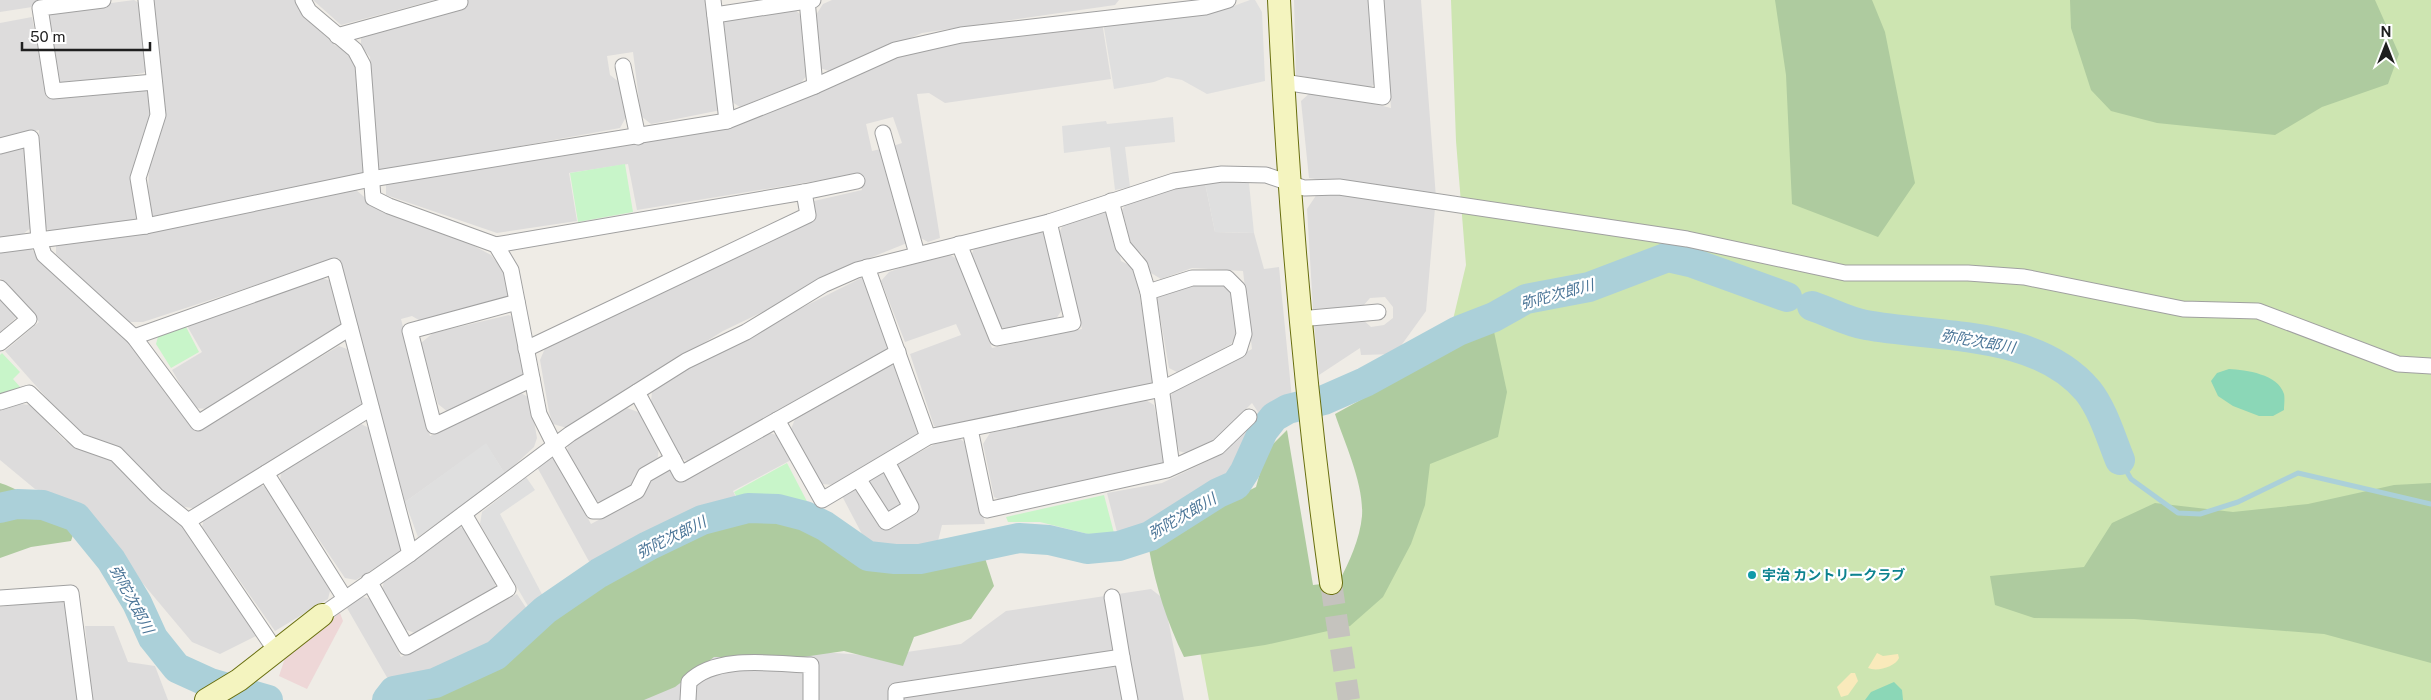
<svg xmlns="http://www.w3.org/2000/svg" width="2431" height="700" viewBox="0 0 2431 700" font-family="'Public Sans','Noto Sans JP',sans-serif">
  <rect width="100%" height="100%" fill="#efece6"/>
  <!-- residential -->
  <g fill="#dddcdc">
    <path d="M0,0H49L34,2L32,7L0,12Z"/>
    <path d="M134,0L142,5L149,69L143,73L79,84L58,83L45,17L51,11Z"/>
    <path d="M153,0H297L305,17L335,45L354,55L360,76L364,175L153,218L148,206L149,160L163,117Z"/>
    <path d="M313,0H435L341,25Z"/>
    <path d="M462,0H708L721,110L651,124L641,116L633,52L607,56L610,75L619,82L626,117L620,128L377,172L370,57L361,46V36Z"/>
    <path d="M832,0H1119L1115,5L922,33L832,72L820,68L816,15L823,4Z"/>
    <path d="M1294,0H1370L1376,83L1368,89L1296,75Z"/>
    <path d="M1383,0H1421L1436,198L1309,178L1301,101L1310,93H1328L1391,108Z"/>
    <path d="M794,9L802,16L808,74L800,84L740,107L732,102L720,25L727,17Z"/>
    <path d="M32,17L47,98L147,82L153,115L139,217L132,223L49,232L43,222L39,130L0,139V23Z"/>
    <path d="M1102,22L1111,79L945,103L929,93L917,94L940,238L928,242L919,237L893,146L902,143L893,117L866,124L872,151L881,149L907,243L828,275L773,307L723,331L567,428L553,424L549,412L540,360L546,346L816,219L814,201L862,190L858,174L637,210L628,164L569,173L577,221L497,233L386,195V184L733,125L889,59L964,37Z"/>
    <path d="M24,147L32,227L23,234L0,237V154Z"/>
    <path d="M1205,183L1215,232L1254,233L1264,269L1279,267L1292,399L1259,420L1250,465L1235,484L1187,504L1162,518L1117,532L1107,493L1162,483L1220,455L1258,412L1252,403L1217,438L1189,454L1179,451L1169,400L1173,391L1252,349L1243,271L1192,268L1161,279L1151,273L1142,254L1132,248L1122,210L1126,204L1167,190Z"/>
    <path d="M1324,188L1435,208L1426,311L1395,354L1361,355L1360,348L1319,375L1314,324L1362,319L1371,327L1384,325L1393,318V307L1385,297L1370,298L1362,307L1313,309L1307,209L1317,194Z"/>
    <path d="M356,190L382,212L465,241L491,255L503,270L511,301L424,323L412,316L401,319L430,436L519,392L530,398L537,438L534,447L505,474L486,444L405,502L339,258L143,322H127L56,254V244L157,228Z"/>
    <path d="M1104,208L1111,212L1121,261L1135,268L1154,379L1150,386L944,430L934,426L910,354L961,335L956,324L905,342L881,281L889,272L945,252L957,259L992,348L1082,329L1058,235L1066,219Z"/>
    <path d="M1041,229L1048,235L1063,308L1056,319L1006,330L997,324L971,256L976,244Z"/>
    <path d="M29,247L148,360L197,430L339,346L347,349L364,407L198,509L179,506L121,449L75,430L5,351L39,322L0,278V249Z"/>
    <path d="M317,277L332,281L344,326L208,409L194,408L172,370L202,352L186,324Z"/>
    <path d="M861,278L870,282L889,341L888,350L690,462L680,458L651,402L652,391L704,357Z"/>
    <path d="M1190,282L1224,283L1232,293L1238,333L1231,344L1179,373L1169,368L1157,299L1162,290Z"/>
    <path d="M0,299L18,316L0,332Z"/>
    <path d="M509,315L513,318L526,374L448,412L438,404L421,343L433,333Z"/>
    <path d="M890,364L901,370L924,429L919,436L834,485L821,484L791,429L795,419Z"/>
    <path d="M1144,399L1154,405L1166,460L1160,466L1007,503L994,497L983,444L990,433Z"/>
    <path d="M20,404L31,405L64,440L121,465L156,505L182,523L260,634L220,654L192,642L103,536L69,499L35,489L0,460V408Z"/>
    <path d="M627,408L641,413L659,448L657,463L635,475L632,487L604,502L594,501L567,453L568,443Z"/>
    <path d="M361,424L371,429L401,543L400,552L356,580L345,578L280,482L281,471Z"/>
    <path d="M767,432L779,436L791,460L733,491L739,503L700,515L619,549L591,565L537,467L548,457L555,459L591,524L640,498L649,479L671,468L679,481Z"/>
    <path d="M959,438L968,445L985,524L942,525L936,549L872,553L842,496L861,485L883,527L917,508L893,466L935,444Z"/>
    <path d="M885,472L906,504L886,516L867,482Z"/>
    <path d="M260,485L268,488L331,587L328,599L275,631L202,527L204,518Z"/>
    <path d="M455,525L467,530L496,580L495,590L415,633L404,629L382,590L385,576Z"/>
    <path d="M1151,589L1164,599L1184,700H568L705,654L805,651L880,656L961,644L1006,611Z"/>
    <path d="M517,594L532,617L497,642L392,686L347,608L359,596L375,600L401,657Z"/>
    <path d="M60,599L67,607L78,700H0V607Z"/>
    <path d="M85,626H114L128,662L155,666L168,700H92Z"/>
  </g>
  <!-- commercial -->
  <path fill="#eed7d7" d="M340,613L343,621L307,689L279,676L286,655Z"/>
  <!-- grass -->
  <path fill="#cde5b1" d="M1451,0H2431V700H1209L1198,641L1351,610L1436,391L1466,265L1456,141Z"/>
  <!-- forest -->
  <g fill="#aecb9f">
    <path d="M1775,0H1872L1885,32L1915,183L1878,237L1792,204L1786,75Z"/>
    <path d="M2070,0H2375L2399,54L2388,84L2322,107L2275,135L2157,123L2111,111L2091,90L2071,28Z"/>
    <path d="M1493,327L1507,392L1498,437L1430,464L1425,505L1411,544L1383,597L1350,626L1265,645L1184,657C1167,622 1156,588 1149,549L1212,509L1256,487L1266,451L1287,430L1313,585L1339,582C1349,562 1360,539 1362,516C1364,484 1345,444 1335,414Z"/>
    <path d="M0,483C24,491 60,512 74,532L71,541L31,547L0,558Z"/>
    <path d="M2431,483V663L2324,634L2134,619L2034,618L1995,605L1990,576L2084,567L2112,523L2155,503L2233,512L2308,504L2394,485Z"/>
    <path d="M765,517L814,530L858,562L910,565L984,555L994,586L971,619L914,637L903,666L844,651L803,657H714L675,687L644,700H398L454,684L512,659L554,613L648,557L708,528Z"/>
  </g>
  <!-- sand -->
  <g fill="#f9eabb">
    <path d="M1877,653L1883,656L1898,654L1899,658C1895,667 1877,672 1868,668Z"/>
    <path d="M1851,673H1855L1858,681L1848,695L1841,697L1837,687Z"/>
  </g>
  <!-- park -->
  <g fill="#c8f5c9">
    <path d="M625,164L633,212L578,222L570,173Z"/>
    <path d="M184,323L199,352L171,368L156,344L159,333Z"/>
    <path d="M2,353L20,372L13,379L22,389L0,395V355Z"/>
    <path d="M787,463L812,511L755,500L740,503L734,492Z"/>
    <path d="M1104,495L1114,533L1088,534L1040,522H1008L1006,517Z"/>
  </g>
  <!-- pitch -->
  <g fill="#8bd7b7">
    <path d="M2229,369C2246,370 2278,374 2284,394C2285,399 2284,406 2284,410L2273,416H2259L2233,406L2218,396L2211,381L2217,373Z"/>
    <path d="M1894,682L1902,690L1903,700H1865L1871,692Z"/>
  </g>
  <!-- parking -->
  <g fill="#dfdfdf">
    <path d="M1250,0H1255L1262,12L1265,81L1207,94L1182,80L1167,77L1154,82L1114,89L1103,22L1220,11Z"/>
    <path d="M1173,117L1175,142L1125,147L1130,187L1115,190L1110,147L1064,153L1062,126L1106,121L1107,124Z"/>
    <path d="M1232,181L1249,183L1254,233L1215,232L1205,183Z"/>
    <path d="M486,443L505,474L418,537L405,502Z"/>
    <path d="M526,477L535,490L500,514L545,600L532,613L480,524L482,512Z"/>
  </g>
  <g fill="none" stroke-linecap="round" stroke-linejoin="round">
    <!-- stream -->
    <path stroke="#abd0d9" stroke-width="5" d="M2120,460L2131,479L2178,513L2200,514L2238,502L2298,473L2431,504"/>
    <!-- river -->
    <g stroke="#abd0d9" stroke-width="30">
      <path d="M1812,306C1830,312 1848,322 1866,325C1938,338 2037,330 2088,391C2103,410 2111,438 2120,460"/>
      <path d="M0,508L17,504L43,505L76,517L111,560L137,603L153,638L177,668L210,683L268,700"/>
      <path d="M387,700L394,691L435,683L496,655L545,610L599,573L648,546L702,520L748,508L778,509L805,516L825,526L868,556L895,559H920L1019,538L1049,540L1087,549L1119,546L1150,536L1218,493L1236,485L1245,471L1263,431L1274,417L1288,409L1324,400L1365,382L1458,331L1494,317L1526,299L1589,287L1668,257L1690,262L1787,297"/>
    </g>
    <!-- secondary-tunnel -->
    <path stroke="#c5c3be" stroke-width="22" stroke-dasharray="22 11" stroke-linecap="butt" d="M1331,583L1349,700"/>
    <!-- street casing -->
    <g stroke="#a0a0a0" stroke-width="17">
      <g id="street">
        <path d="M103,0L40,8L53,91L154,82"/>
        <path d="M146,0L158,115L138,178L146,226"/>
        <path d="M303,0L309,11L355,50L363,65L373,198L389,206L496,245L511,270L539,414L554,444L593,511H600L637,491L645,475L673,459"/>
        <path d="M713,0L727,121"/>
        <path d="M807,0L815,86"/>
        <path d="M715,15L813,0"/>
        <path d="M337,36L460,2"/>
        <path d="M623,66L638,137"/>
        <path d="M1283,82L1383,97L1376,0"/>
        <path d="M883,133L917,254"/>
        <path d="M0,146L31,138L39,240L44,255L134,337L198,423L350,328"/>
        <path d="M1111,201L1123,246L1140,266L1148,292L1172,467"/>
        <path d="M959,244L997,338L1073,323L1049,222"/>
        <path d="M0,245L146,226L371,179L727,121L815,86L895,50L961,35L1205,7L1228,0"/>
        <path d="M496,245L804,192L857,181"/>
        <path d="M867,267L928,437"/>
        <path d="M0,288L29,319L0,343"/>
        <path d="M517,302L410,331L434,426L532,379"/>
        <path d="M1299,319L1378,312"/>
        <path d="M134,337L334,266L410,554"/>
        <path d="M526,349L808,215L804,192"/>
        <path d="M637,392L681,474L898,352"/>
        <path d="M0,402L29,393L79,441L116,454L156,495L188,521L276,651"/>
        <path d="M777,420L822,500L928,437L1162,389L1239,350L1244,334L1238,289L1227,278H1192L1148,292"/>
        <path d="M970,429L987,510L1167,470L1218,447L1249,417"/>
        <path d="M266,473L344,597"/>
        <path d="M859,480L886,522L911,507L887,462"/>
        <path d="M188,521L371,408"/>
        <path d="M369,581L406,647L508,589L464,514"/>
        <path d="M1112,597L1122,657"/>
        <path d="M0,598L71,593L85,700"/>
        <path d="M322,615L410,554L570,434L686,361L746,332L823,285L857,270L1049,222L1174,181L1222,174L1266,175L1304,188L1339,187L1687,239L1845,273H1968L2024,277L2183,309L2258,311L2398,364L2431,366"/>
        <path d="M688,700L689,682C716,654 774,664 811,665V700"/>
        <path d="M896,700V691L1122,657L1130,700"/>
      </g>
    </g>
    <!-- secondary casing -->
    <g stroke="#686e0e" stroke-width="24">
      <g id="secondary">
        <path d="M1279,0C1288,195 1304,389 1331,583"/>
        <path d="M206,700L239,680L322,615"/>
      </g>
    </g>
    <!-- street -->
    <use href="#street" stroke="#fff" stroke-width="15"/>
    <!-- secondary -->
    <use href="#secondary" stroke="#f4f4bf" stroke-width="22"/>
  </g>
  <!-- markers -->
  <circle fill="#0f9aa8" stroke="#fff" stroke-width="2" cx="1752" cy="575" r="5"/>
  <g text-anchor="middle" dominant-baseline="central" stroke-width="4.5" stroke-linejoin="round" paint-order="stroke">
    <!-- culture labels -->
    <g font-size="14" font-weight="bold" fill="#0d838f" stroke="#fff" text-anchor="start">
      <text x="1762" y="575">宇治 カントリークラブ</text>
    </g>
    <!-- water labels -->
    <g font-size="15" font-style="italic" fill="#4c7698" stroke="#fff">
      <text transform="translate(1557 294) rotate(-15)">弥陀次郎川</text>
      <text transform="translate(1978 341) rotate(10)">弥陀次郎川</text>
      <text transform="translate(1182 516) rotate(-30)">弥陀次郎川</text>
      <text transform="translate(671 537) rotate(-26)">弥陀次郎川</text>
      <text transform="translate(132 599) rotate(62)">弥陀次郎川</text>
    </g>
  </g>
  <!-- north arrow -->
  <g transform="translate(2386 45)" stroke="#ffffff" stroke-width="4" paint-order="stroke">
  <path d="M0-4L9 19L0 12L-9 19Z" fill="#1f1f1f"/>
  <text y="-8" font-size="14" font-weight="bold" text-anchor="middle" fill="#1f1f1f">N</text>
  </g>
  <!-- scale -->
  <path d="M22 42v8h128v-8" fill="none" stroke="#1f1f1f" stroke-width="2.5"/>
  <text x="30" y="42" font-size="15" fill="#1f1f1f" stroke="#ffffff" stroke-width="4" paint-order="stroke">50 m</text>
</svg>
